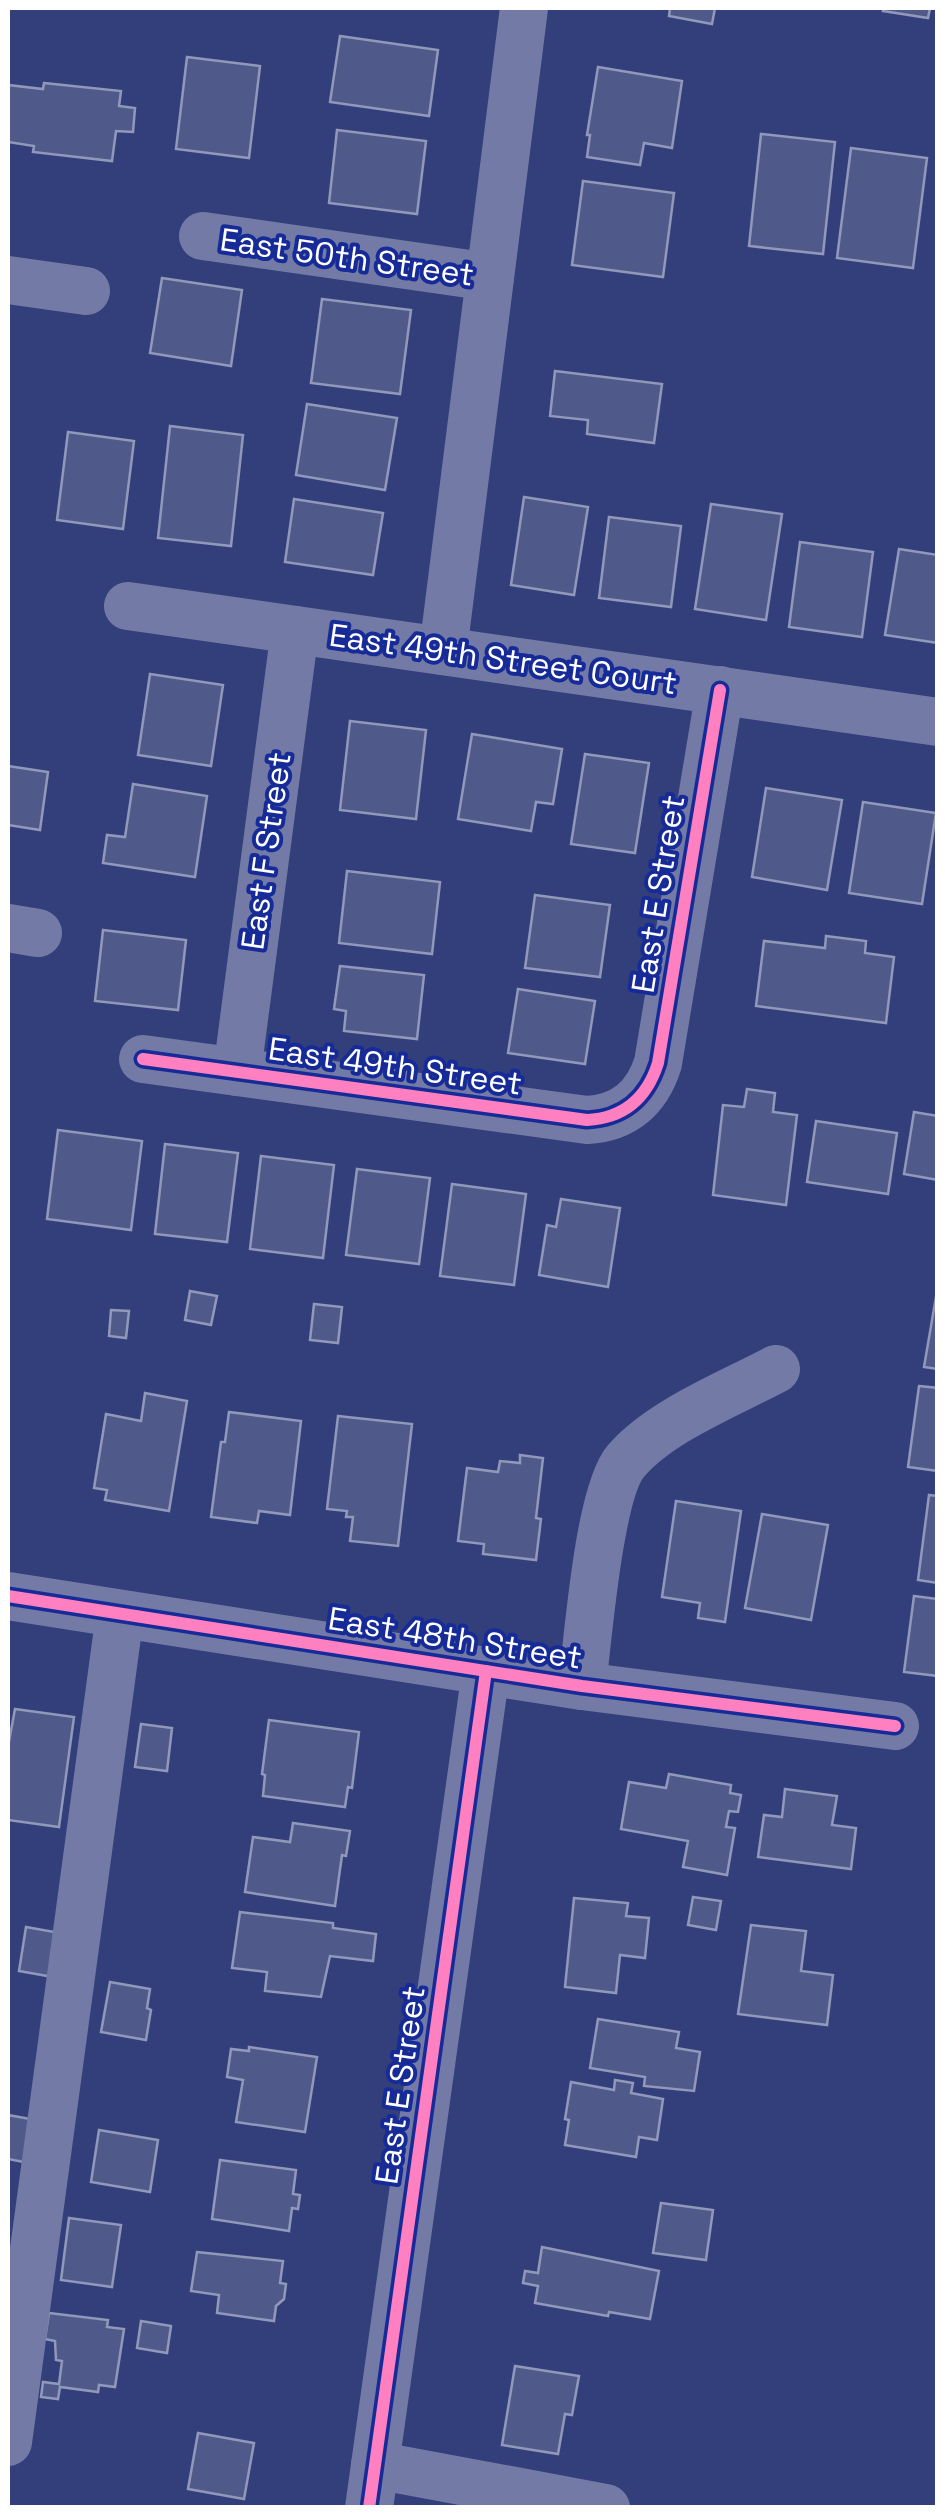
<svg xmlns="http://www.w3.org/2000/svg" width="945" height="2515" viewBox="0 0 945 2515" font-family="'Space Grotesk',sans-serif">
  <rect width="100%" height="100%" fill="#333f7b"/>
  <!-- building -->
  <g fill="#505a8a" stroke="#9198ba" stroke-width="2.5">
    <path d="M670,8H715L712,24L669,16Z"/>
    <path d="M884,8H930L928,18L883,11Z"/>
    <path d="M340,36L438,50L429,116L330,102Z"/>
    <path d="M187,57L260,66L249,158L176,149Z"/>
    <path d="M598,67L682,81L672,148L644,143L640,165L587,157L590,135H587Z"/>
    <path d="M44,83L121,91L119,106L135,108L133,132L116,131L112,161L33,152L34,146L8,142V85L43,89Z"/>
    <path d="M337,130L426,141L417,214L329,203Z"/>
    <path d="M761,134L835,142L823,254L749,246Z"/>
    <path d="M851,148L927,158L913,268L837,258Z"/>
    <path d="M583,181L674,193L663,277L572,265Z"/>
    <path d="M162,278L242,290L231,366L150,353Z"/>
    <path d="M322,299L411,310L400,394L311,383Z"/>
    <path d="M555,371L662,384L654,443L587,434L588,420L550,416Z"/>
    <path d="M307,404L397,418L385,490L296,475Z"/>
    <path d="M170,426L243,435L231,546L158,538Z"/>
    <path d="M68,432L134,441L123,529L57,520Z"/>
    <path d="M524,497L588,507L574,595L511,585Z"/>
    <path d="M294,499L383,513L373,575L285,562Z"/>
    <path d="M711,504L782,514L766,620L695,609Z"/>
    <path d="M609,517L681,526L671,607L599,598Z"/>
    <path d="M800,542L873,552L862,637L789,627Z"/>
    <path d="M899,549L938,555V643L885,635Z"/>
    <path d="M150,674L223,685L211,766L138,755Z"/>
    <path d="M350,721L426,730L416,819L340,810Z"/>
    <path d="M472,734L562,749L553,804L536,802L531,831L458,819Z"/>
    <path d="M585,754L649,763L635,853L571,844Z"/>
    <path d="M8,766L48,772L40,830L8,825Z"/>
    <path d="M133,784L207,796L195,877L103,863L107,835L125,837Z"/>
    <path d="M766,788L842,800L827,890L752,877Z"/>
    <path d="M863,802L936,813L922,904L849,893Z"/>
    <path d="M347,871L440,882L432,954L339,943Z"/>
    <path d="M535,895L610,905L600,977L525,968Z"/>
    <path d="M103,930L186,940L178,1010L95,1001Z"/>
    <path d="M826,936L866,941L865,953L894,957L886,1023L756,1006L764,941L825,948Z"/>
    <path d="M340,966L424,975L417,1039L344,1031L346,1011L334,1009Z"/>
    <path d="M518,989L595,1001L585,1064L508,1053Z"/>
    <path d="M747,1089L775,1093L773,1112L797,1115L786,1205L713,1195L723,1105L744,1107Z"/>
    <path d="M914,1112L938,1116V1180L904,1174Z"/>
    <path d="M816,1121L897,1133L888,1194L807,1182Z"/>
    <path d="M58,1130L142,1141L131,1230L47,1219Z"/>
    <path d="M165,1144L238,1153L227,1242L155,1234Z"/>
    <path d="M261,1156L334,1165L323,1258L250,1249Z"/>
    <path d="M357,1169L430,1178L419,1264L346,1255Z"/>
    <path d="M452,1184L526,1194L514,1285L440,1276Z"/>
    <path d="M561,1199L620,1208L608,1287L539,1275L547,1225L556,1227Z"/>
    <path d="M190,1291L217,1296L211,1325L185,1320Z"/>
    <path d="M937,1291H938V1369L924,1367Z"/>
    <path d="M314,1304L342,1307L338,1343L310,1340Z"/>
    <path d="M111,1310L129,1311L126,1338L109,1336Z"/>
    <path d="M919,1386L938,1388V1471L908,1467Z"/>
    <path d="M145,1393L187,1401L169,1511L105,1500L107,1490L94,1488L106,1414L141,1421Z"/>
    <path d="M229,1412L301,1421L290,1515L259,1511L257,1523L211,1517L221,1442H225Z"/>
    <path d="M338,1416L412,1424L398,1546L350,1541L353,1517H346L347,1511L327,1509Z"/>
    <path d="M520,1455L543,1458L536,1518L541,1519L536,1560L483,1554L484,1544L458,1541L467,1468L498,1472L500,1461L520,1463Z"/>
    <path d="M929,1495L938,1496V1583L918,1580Z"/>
    <path d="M676,1501L741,1511L725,1622L698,1618L700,1603L662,1597Z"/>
    <path d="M762,1514L828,1525L811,1620L745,1608Z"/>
    <path d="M914,1596L938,1599V1676L904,1672Z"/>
    <path d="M15,1709L74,1717L59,1827L8,1820V1747Z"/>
    <path d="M269,1720L359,1732L352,1788L348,1787L345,1807L263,1796L265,1775L262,1774Z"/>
    <path d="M141,1724L172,1728L167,1771L135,1767Z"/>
    <path d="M669,1774L731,1785L730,1793L741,1795L738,1812L729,1811L726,1827L735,1828L727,1875L683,1867L688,1841L621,1829L629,1782L666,1788Z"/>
    <path d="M785,1789L837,1796L832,1825L856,1828L851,1869L758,1857L764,1815L782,1817Z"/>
    <path d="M293,1823L350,1831L346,1856L342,1855L335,1906L245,1892L253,1837L290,1842Z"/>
    <path d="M693,1897L721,1901L716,1930L688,1925Z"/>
    <path d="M574,1898L628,1903L626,1916L649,1918L645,1958L620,1955L616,1993L565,1987Z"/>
    <path d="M240,1912L333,1923V1928L376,1934L373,1961L330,1956L321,1997L265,1991L267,1972L232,1968Z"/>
    <path d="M751,1925L806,1931L801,1971L833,1975L827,2025L738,2014Z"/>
    <path d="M26,1927L60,1933L53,1977L19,1971Z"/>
    <path d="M110,1982L150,1989L147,2008L151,2010L146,2040L101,2032Z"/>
    <path d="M598,2019L679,2032L676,2048L700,2052L694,2091L644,2086L645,2077L590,2068Z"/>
    <path d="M249,2047L317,2057L305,2132L236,2122L243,2080L227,2077L231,2049L249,2051Z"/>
    <path d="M615,2080L633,2083L631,2093L663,2099L657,2140L639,2137L636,2157L565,2145L569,2120L565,2119L571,2082L614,2090Z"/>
    <path d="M8,2115L36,2120L29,2163L8,2159Z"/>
    <path d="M99,2130L158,2140L150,2192L91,2182Z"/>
    <path d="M220,2160L296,2170L293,2194L300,2195L298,2209L292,2208L289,2231L212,2219Z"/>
    <path d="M661,2203L713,2210L706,2260L653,2253Z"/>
    <path d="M69,2218L121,2225L112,2287L61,2280Z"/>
    <path d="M542,2247L659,2271L650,2319L609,2312L608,2316L535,2303L538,2286L523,2283L525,2271L538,2273Z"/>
    <path d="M197,2252L283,2261L280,2283L286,2284L284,2299L276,2306L274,2321L217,2313L219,2295L191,2291Z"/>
    <path d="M49,2313L108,2320L107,2327L124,2329L115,2387L99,2385L98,2392L60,2387L58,2399L41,2397L43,2382L59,2384L62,2361L56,2360L55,2341L45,2339Z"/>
    <path d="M141,2321L171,2326L167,2353L137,2348Z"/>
    <path d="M515,2366L579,2376L572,2415L565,2414L558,2454L502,2445Z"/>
    <path d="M198,2433L254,2443L244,2499L188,2489Z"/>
  </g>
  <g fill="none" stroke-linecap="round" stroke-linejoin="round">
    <!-- minor -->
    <g stroke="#737aa6" stroke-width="48">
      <path d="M203,236L490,277"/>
      <path d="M8,280L86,291"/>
      <path d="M128,606L938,722"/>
      <path d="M443,651L524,8"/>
      <path d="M8,928L38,933"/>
      <path d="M143,1059L587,1120C624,1118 647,1098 658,1063L720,690"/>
      <path d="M237,1072L295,630"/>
      <path d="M8,1596L582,1686L895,1726"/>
      <path d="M582,1686C588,1639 599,1492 626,1461C660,1421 729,1394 776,1369"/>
      <path d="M8,2442L120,1614"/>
      <path d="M375,2465L606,2508"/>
      <path d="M369,2508L486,1671"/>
    </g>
    <!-- cycleway casing -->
    <g stroke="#162b98" stroke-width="19">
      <g id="cycleway">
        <path d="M143,1059L587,1120C624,1118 647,1098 658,1063L720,690"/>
        <path d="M8,1596L582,1686L895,1726"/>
        <path d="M369,2508L486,1671"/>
      </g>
    </g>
    <!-- cycleway -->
    <use href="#cycleway" stroke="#ff80c0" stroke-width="12"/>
  </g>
  <g text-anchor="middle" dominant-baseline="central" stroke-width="8" stroke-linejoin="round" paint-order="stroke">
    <!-- street labels -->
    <g font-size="32" fill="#fff" stroke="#162b98">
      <text transform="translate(347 257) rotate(8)">East 50th Street</text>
      <text transform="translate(503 659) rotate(8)">East 49th Street Court</text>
      <text transform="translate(266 851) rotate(-82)">East F Street</text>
      <text transform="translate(658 894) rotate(-81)">East E Street</text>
      <text transform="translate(395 1066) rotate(8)">East 49th Street</text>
      <text transform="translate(455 1638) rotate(9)">East 48th Street</text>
      <text transform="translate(400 2085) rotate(-82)">East E Street</text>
    </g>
  </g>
  <!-- border -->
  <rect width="945" height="2515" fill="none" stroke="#ffffff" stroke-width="20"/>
</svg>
